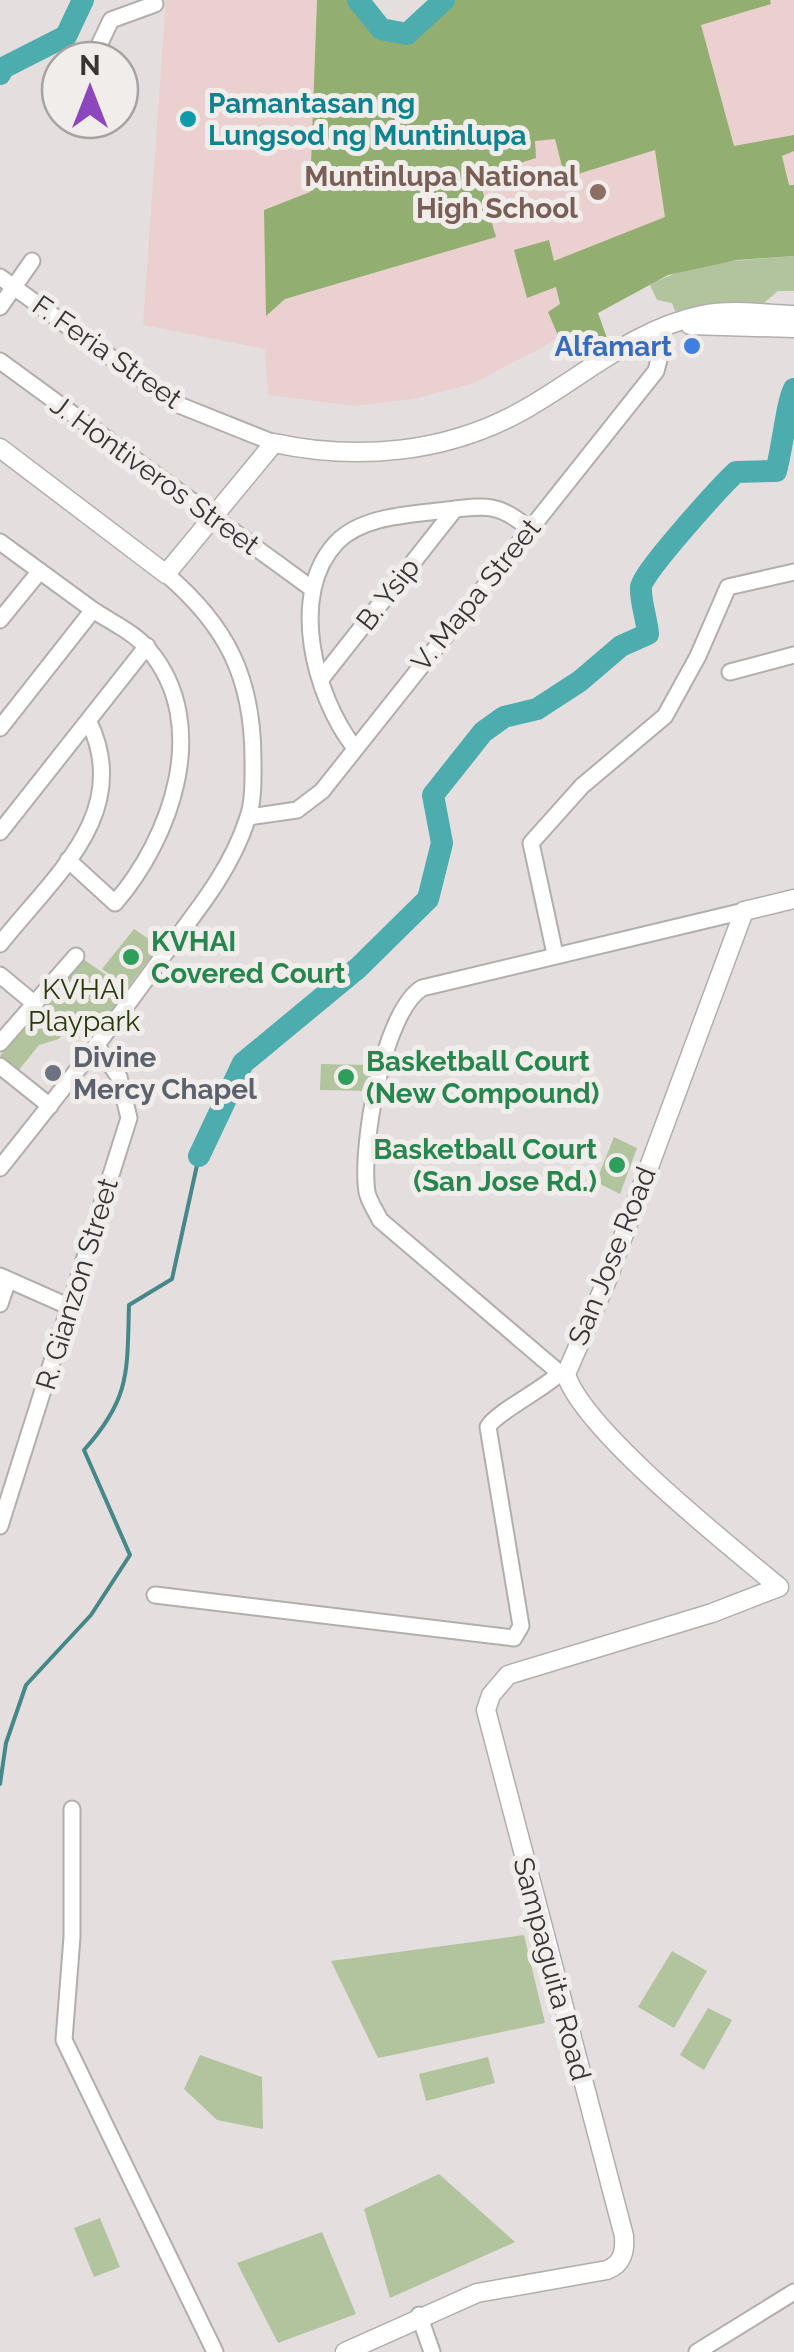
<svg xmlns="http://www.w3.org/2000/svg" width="794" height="2352" viewBox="0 0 794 2352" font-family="Raleway,sans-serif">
  <rect width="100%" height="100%" fill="#e4dfde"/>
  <!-- education -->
  <path fill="#ead0ce" d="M166,0H317L311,192L512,0H794V252L659,273L545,346L472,384L413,399L354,406L268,395L265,349L143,325Z"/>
  <!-- green -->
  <g fill="#b2c49e">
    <path d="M794,256V291H778L758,308L706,306L675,311L672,303L657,300L650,285C692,261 747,260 794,256Z"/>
    <path d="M134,929L159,946L128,987L102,969Z"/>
    <path d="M83,959L131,992L91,1045L65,1029L59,1039L39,1045L18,1071L0,1056Z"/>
    <path d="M321,1064L371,1065L370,1091L320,1090Z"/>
    <path d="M614,1137L637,1148L620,1194L596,1182Z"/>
    <path d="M524,1935L545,2023L378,2058L331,1961Z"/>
    <path d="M672,1951L707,1971L674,2028L638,2007Z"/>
    <path d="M708,2008L732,2020L704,2070L680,2055Z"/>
    <path d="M200,2055L262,2077L263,2129L217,2120L184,2089Z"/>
    <path d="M488,2057L495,2083L426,2101L419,2074Z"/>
    <path d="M439,2174L515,2242L390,2298L364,2209Z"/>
    <path d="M100,2218L120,2267L94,2277L74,2228Z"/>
    <path d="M322,2232L356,2314L278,2343L237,2263Z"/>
  </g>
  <!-- forest -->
  <path fill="#92ae71" d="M317,0H358L381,29L407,34L444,0H770L771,4L701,25L734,146L794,135V151L782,156L789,185H794V256L737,260L668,275L598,313L608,341L594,346L589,337L563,347L548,312L560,304L556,287L527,298L514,250L549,240L554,261L665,217L655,150L565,178L555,139L535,141L536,158L478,176L496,237L285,299L266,316L264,210L310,192Z"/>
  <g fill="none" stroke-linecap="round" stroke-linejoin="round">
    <!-- stream -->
    <path stroke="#468889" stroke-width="4" d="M0,1784L6,1743L26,1685L91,1615L130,1555L84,1450C131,1398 127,1371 129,1305L172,1279L199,1156"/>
    <!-- river -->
    <g stroke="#4dacae" stroke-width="22">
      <path d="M358,0L381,29L407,34L444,0"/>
      <path d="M0,74L3,68L66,36L83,0"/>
      <path d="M199,1156L243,1063L358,968L428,899L442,843L433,795L483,732L504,717L537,709L580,681L621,646L648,634C647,619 640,601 641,587C641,574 721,486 736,472L776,471C782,451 787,401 794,389"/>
    </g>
    <!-- minor casing -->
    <g stroke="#b2aeac" stroke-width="19">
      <g id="minor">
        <path d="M92,60L111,20L155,4"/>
        <path d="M74,121V120"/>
        <path d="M0,277L174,403L274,443"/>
        <path d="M0,307L32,261"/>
        <path d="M0,361L311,588"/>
        <path d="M0,542C31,565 62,587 93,610C111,622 135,633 149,650C212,725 171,838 115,903L68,860"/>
        <path d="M0,620L40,571"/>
        <path d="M730,672L794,655"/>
        <path d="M321,679L455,509"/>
        <path d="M0,728L93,610"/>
        <path d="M354,747C315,697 287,594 337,542C362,517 405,515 438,511C479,507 496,499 529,529"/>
        <path d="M249,817L297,810L322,791L656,371L662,348L654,332"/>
        <path d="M0,832L147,646"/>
        <path d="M0,944C53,877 133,813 89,722"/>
        <path d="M555,954L531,843L582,786L665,716L698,656L728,587L794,572"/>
        <path d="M0,975L35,1004"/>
        <path d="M0,1043L76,956"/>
        <path d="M0,1066L50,1106"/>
        <path d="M0,1168C56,1098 111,1028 163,956C195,913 230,872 247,820C254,802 253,779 253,760C253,678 227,626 166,574"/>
        <path d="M0,1276L70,1307"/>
        <path d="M0,1304L7,1283"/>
        <path d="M569,1381L380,1220C376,1211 369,1202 367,1192C360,1148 383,1012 422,988L744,911"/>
        <path d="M0,1526L129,1118L119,1077L98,1047"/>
        <path d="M155,1595L514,1638L521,1626L488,1427C495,1413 544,1389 560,1373"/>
        <path d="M72,1809V1937L64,2040L215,2352"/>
        <path d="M419,2315L432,2352"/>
        <path d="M697,2352L794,2292"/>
      </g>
    </g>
    <!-- tertiary casing -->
    <g stroke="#b2aeac" stroke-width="21">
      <g id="tertiary">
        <path d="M690,325L794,328"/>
        <path d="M0,448L166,574L274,443C357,461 445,453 520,412C580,379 633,329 702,315C732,309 764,314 794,315"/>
        <path d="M345,2352L477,2293L607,2270C623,2264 625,2251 624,2236L486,1710L491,1695L508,1675L712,1613L779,1587C731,1547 582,1429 566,1374L607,1280L744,911L794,899"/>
      </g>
    </g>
    <!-- minor -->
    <use href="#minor" stroke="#fff" stroke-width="15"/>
    <!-- tertiary -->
    <use href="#tertiary" stroke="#fff" stroke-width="18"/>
  </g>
  <!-- markers -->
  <circle fill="#0f9aa8" stroke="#f1edeb" stroke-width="4" cx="188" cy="119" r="10"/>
  <circle fill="#8d6e63" stroke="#f1edeb" stroke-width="4" cx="598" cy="192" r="10"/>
  <circle fill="#3f7fe0" stroke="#f1edeb" stroke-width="4" cx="692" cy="346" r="10"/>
  <g fill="#2e9e5b" stroke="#f1edeb" stroke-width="4">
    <circle cx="131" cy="957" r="10"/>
    <circle cx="346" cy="1077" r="10"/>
    <circle cx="617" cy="1165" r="10"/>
  </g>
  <circle fill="#6b7280" stroke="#f1edeb" stroke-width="4" cx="53" cy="1073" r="10"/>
  <g text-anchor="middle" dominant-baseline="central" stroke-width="10" stroke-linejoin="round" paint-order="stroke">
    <!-- culture labels -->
    <g font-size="28" font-weight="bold" fill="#0d838f" stroke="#f1edeb" text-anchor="start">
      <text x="208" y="103">Pamantasan ng<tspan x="208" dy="32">Lungsod ng Muntinlupa</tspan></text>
    </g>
    <!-- education labels -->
    <g font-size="28" font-weight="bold" fill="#785e54" stroke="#f1edeb" text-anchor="end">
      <text x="578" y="176">Muntinlupa National<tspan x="578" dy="32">High School</tspan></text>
    </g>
    <!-- shop labels -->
    <g font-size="28" font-weight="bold" fill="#366cbe" stroke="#f1edeb" text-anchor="end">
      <text x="672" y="346">Alfamart</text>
    </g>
    <!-- street labels -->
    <g font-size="28" fill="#373534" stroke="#f1edeb">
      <text transform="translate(107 352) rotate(35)">F. Feria Street</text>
      <text transform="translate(155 475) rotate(36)">J. Hontiveros Street</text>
      <text transform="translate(388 594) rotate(-52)">B. Ysip</text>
      <text transform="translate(476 595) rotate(-51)">V. Mapa Street</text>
      <text transform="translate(612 1256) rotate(-68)">San Jose Road</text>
      <text transform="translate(77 1284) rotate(-73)">R. Gianzon Street</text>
      <text transform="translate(552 1969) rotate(75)">Sampaguita Road</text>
    </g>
    <!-- leisure labels -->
    <g font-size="28" font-weight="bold" fill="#27864d" stroke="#f1edeb" text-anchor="start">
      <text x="151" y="941">KVHAI<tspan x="151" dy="32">Covered Court</tspan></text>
      <text x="366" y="1061">Basketball Court<tspan x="366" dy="32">(New Compound)</tspan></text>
      <text x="597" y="1149" text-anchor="end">Basketball Court<tspan x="597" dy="32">(San Jose Rd.)</tspan></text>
    </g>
    <!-- park labels -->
    <g font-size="28" fill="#283a0d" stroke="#f1edeb">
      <text x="84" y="989">KVHAI<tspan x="84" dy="32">Playpark</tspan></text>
    </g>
    <!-- worship labels -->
    <g font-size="28" font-weight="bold" fill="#5b616d" stroke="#f1edeb" text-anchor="start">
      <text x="73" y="1057">Divine<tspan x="73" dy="32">Mercy Chapel</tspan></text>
    </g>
  </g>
  <!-- north arrow -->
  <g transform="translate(90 90)"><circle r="48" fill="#f1edeb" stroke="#a7a3a2" stroke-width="2.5"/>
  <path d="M0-8L18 38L0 25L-18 38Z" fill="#8b47bb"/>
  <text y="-15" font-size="28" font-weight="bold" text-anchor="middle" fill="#373534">N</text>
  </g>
</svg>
